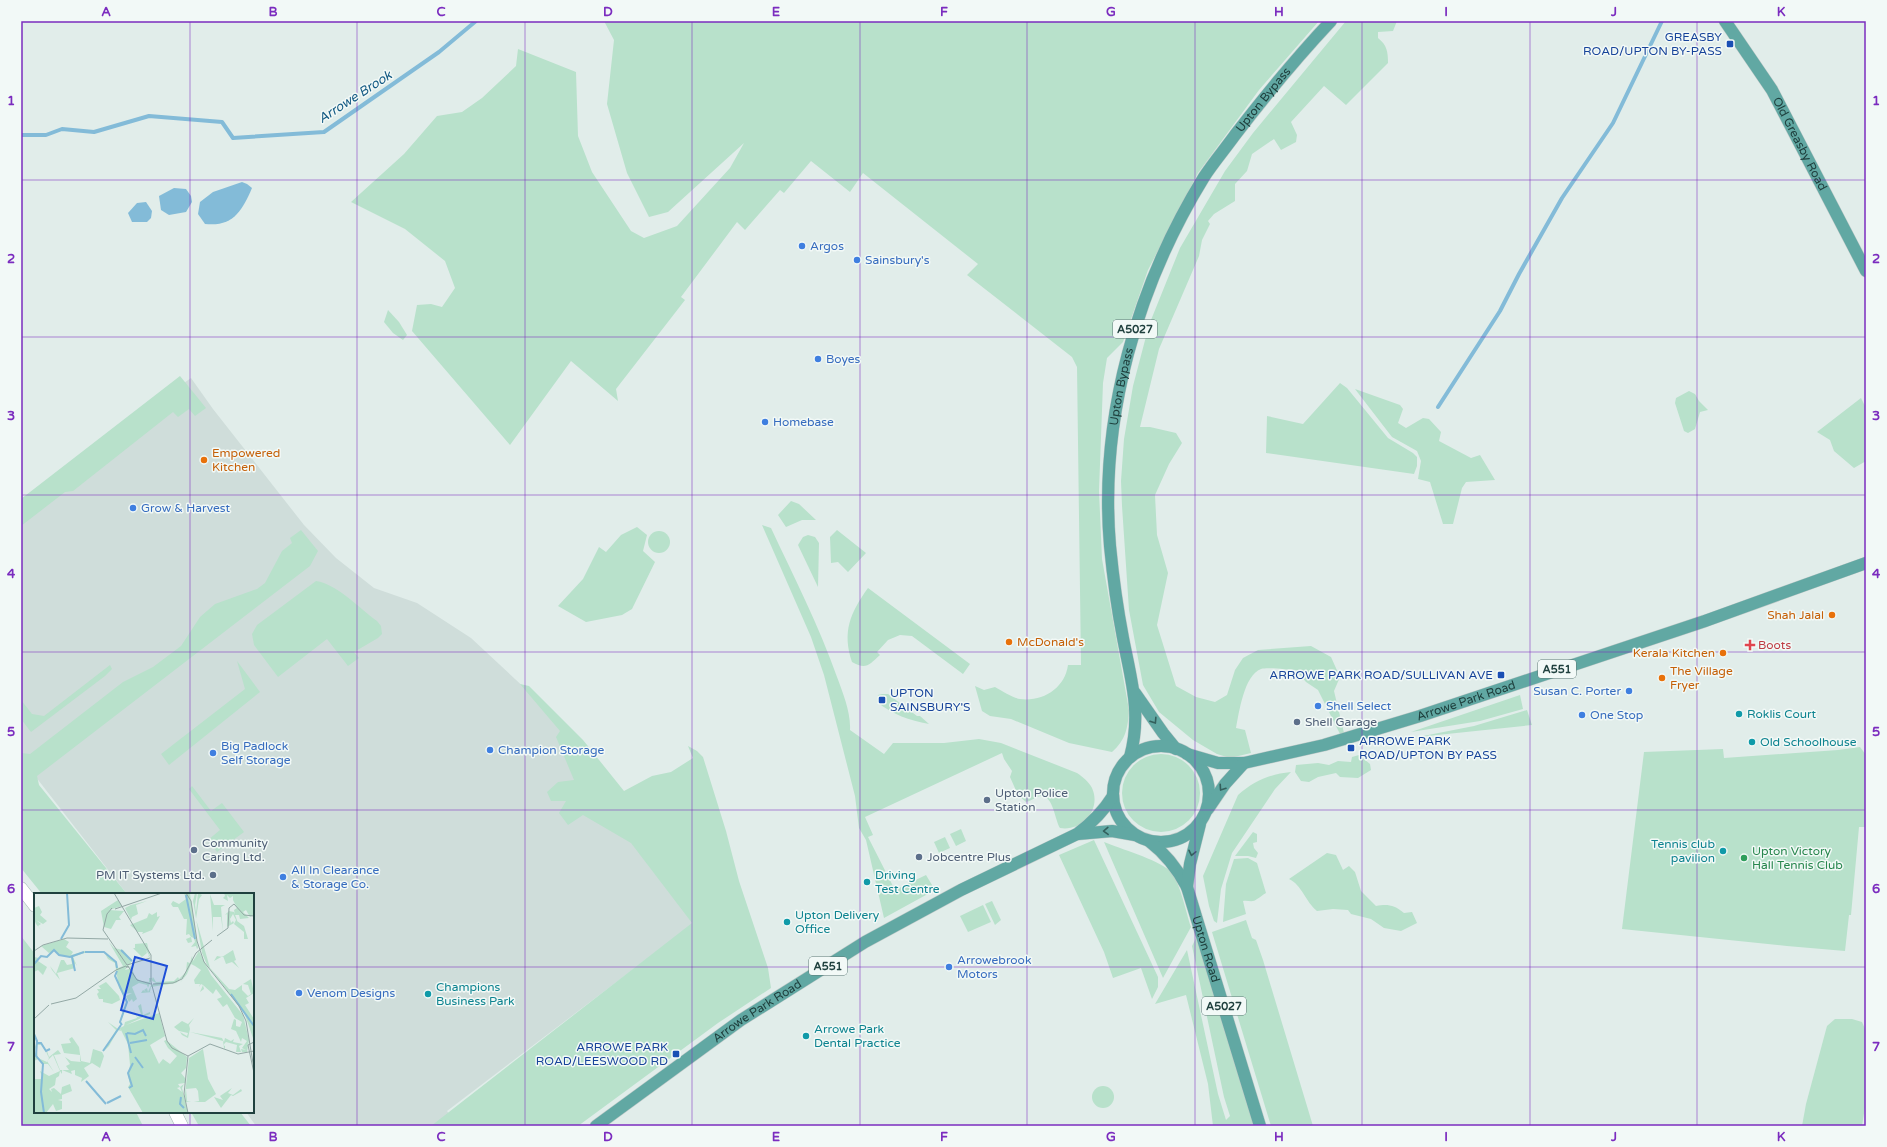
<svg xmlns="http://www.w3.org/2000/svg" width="1887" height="1147" viewBox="0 0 1887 1147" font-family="'Varela Round',sans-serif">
  <rect width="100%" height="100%" fill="#e1edea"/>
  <!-- built -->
  <path fill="#cfddda" d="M191,378L213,409L304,525L336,558L374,588L417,603L471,638L572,732L707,913L447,1111L458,1126H256L246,1112H253V894H127L21,758V499Z"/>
  <!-- green -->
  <g fill="#b8e1cb">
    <path d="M604,21H1319L1259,90L1198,173L1148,270L1123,342L1107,358L1103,383L1099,491L1102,559L1129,710C1128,727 1126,740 1112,752L1069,743L1011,719L990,716L982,711L975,686L984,690L995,687C1002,691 1013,698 1020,699C1043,702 1065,688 1068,665H1081L1077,367L1072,357L967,275L978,264L863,173L850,192L811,161L784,193L780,190L745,230L737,222L681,297L685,300L616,389L618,401L571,361L510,445L412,331L417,305L431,304L442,307L455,288L445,261L405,229L351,202L404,154L437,116L462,112L482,98L516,66L518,49L576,72L578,136L592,172L631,231L644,238L677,226L730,168L744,143L668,212L649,217L627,173L607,104L614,40Z"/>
    <path d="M1346,21H1397L1393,31L1378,32V38C1387,45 1388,52 1388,63L1346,105L1324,86L1291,122L1297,135L1296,142L1281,150L1274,139L1252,154L1247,171L1235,184V201L1214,214L1208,221L1210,224L1202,240L1199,256L1159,349L1140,427H1150L1176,433L1182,443L1169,464L1155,495L1157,535L1168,573L1157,625L1176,686L1196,697L1215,702L1227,695L1235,670L1243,658L1258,650L1311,646L1331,657L1340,677L1334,691L1344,733L1340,734L1318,690L1306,682L1296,670C1287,670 1269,667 1261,669C1244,675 1239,713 1236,728L1245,730L1251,753L1230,758L1217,754L1193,740L1159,712L1143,685L1129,610L1122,506L1121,481L1124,439L1133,386L1149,325L1180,248L1225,171L1253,133Z"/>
    <path d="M388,310L399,322L407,335L403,340L393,333L384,322Z"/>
    <path d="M180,376L206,408L195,416L189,409L178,417L173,412L73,491L65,492L21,526V499Z"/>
    <path d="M1340,383L1347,388L1388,438L1413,453L1417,457V466L1414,474L1266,453L1267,416L1303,424Z"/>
    <path d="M1355,389L1400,405L1403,409L1398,423L1406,428L1423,418L1429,419L1441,432L1439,441L1471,458L1480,455L1495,480L1466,482L1462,488L1453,524H1443L1430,482L1418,479L1421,461L1417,451L1392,437Z"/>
    <path d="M1689,391L1695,394L1699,401L1708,410L1700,412L1695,429L1688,433L1684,431L1675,403L1676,398Z"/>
    <path d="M1861,398L1866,408V461L1854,468L1834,451L1830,440L1817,432Z"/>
    <path d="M791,501L799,504L816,520H802L786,527L778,515Z"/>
    <path d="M762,525L771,528C794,577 819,626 837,677C843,693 851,713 850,730L884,754L893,743H944L979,739L1001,743L1077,773C1083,777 1089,782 1092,788C1102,810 1081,832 1060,828C1055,820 1053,795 1041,796C1037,796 1031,801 1026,802L1018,795L1010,777L1012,771L1004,759L1002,753L865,817L873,835L868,837L895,890L926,875L935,890L884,918L866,840L859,828L855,796L824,675L811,637Z"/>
    <path d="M637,527L647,535L643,551L655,562L632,609L622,615L586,622L558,606L583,579L599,547L606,552L621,535Z"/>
    <path d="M301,530L318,551L310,566L37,776L39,785L127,894H42L21,868V753L30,754L123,682L153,667L181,646L200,617L215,604L257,589L265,583L282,551L292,543L290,538Z"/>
    <path d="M837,530L866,553L848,572L838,562L831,563L830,537Z"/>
    <circle cx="659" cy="542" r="11"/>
    <path d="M808,535L815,537L819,543L818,587L798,545L803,537Z"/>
    <path d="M316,581C337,584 359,608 377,621L381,626L382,634L378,638L354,652L359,658L348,666L327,639L278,677L254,645L252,634L257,625Z"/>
    <path d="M868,588L970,664L963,674L912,636L900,635L888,640L877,652L880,655C869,665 866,670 852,662C842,632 850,613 868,588Z"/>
    <path d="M237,661L260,692L169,765L161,754L245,689Z"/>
    <path d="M110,665L112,669L105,676L31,732L21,719V700L32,714L44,716Z"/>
    <path d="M520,684L529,686L583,740L624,791L652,776L671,772L693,758L688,746L697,751L703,757L726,831L739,881L768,968L771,988L718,1023L578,1126H431L692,923L631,843L583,815L568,825L559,813L566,801H551L547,792L558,782L574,780L556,737L560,731Z"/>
    <path d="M882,694H888L917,716H920L929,724C909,720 893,715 877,702L878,695Z"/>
    <path d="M1520,695L1523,709L1480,721L1411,732Z"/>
    <path d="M1527,710L1532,725L1418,737L1474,726Z"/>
    <path d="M1860,747L1866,755V827H1859L1851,915H1849L1845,951L1787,946L1622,929L1644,752L1723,749L1724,758L1838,750Z"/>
    <circle cx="1161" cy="793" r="39"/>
    <path d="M1359,755L1370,764L1371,770L1358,778L1340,777L1336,773L1318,777L1309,782L1301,781L1295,772L1296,765L1318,763L1329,765L1338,761L1351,762L1352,757Z"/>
    <path d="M1291,772L1275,789L1232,853L1221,889L1217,923L1214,921L1209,906L1203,876L1238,795C1254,781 1270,774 1291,772Z"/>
    <path d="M192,786L211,811L222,803L244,832L217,852L208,840L220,830L189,789Z"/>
    <path d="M961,829L966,841L956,846L950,834Z"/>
    <path d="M1253,832L1257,834V842L1253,843L1254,848L1258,853L1256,858L1248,856H1235Z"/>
    <path d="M945,837L950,848L939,853L934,842Z"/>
    <path d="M1094,840L1158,977V987L1152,999L1141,968L1113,978L1104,952L1059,855Z"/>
    <path d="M1104,842C1121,849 1156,859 1169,870C1180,880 1186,913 1191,927L1163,978Z"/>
    <path d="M1327,853L1336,855L1343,870L1349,866L1355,872L1361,891L1376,906C1388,904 1394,905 1404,913L1412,912L1417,923L1401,931L1384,928L1371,919L1351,914L1348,910L1333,909L1317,911C1305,901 1302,885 1289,879Z"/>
    <path d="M1248,858L1257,863L1266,893C1262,895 1261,897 1257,899C1253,903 1248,900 1243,901L1246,914L1223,922L1226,884L1234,859Z"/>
    <path d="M992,901L1001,920L995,925L985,904Z"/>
    <path d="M983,905L991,922L968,932L960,916Z"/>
    <path d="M1246,920L1252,938L1256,940L1263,960L1313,1126H1271L1212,932Z"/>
    <path d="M21,936L35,954V1112H136L143,1126H21Z"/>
    <path d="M1197,936L1254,1126H1213L1208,1084L1186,995L1155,1004L1187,950L1218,1094L1226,1120L1230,1116L1224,1097L1192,946Z"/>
    <path d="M1835,1019H1852L1862,1022L1866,1031V1101L1862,1126H1802L1806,1104L1827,1026Z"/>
    <circle cx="1103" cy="1097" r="11"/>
    <path d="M191,1112H240L251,1126H199Z"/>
  </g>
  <!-- water -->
  <g fill="#83bbd8">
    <path d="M242,182L247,184L252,188C242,211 233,227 205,224L198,214L200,202L213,192Z"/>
    <path d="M174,188L186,189L191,196L192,202L186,212L169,215L161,210L159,196Z"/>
    <path d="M146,202L152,211L151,218L147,222H132L128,213L137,203Z"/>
  </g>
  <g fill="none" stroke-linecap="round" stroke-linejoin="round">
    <!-- stream -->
    <g stroke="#83bbd8" stroke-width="4">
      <path d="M21,135H46L62,129L94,132L149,116L222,122L233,138L324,132L439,52L476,21"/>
      <path d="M1438,407L1500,311L1519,274L1562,198L1613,123L1662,21"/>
    </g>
    <!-- minor casing -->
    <g stroke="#a3b6b3" stroke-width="13">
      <g id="minor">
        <path d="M21,888L35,906"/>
        <path d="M175,1112L182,1126"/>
      </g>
    </g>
    <!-- major casing -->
    <g stroke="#c0cac9" stroke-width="13">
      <g id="major">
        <path id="s1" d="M1725,21L1772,90L1866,271"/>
        <path d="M1135,693L1163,733L1176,749"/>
        <circle cx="1161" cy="794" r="48"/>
        <path id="s2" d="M1187,754L1218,763H1244L1324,745L1420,716L1705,621L1866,563"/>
        <path id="s3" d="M1130,757C1142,713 1131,680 1123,638C1117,607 1113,577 1110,546C1099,418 1137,286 1204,177C1213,163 1225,149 1235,135C1265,96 1297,57 1331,21"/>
        <path d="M1208,809L1225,784L1244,763"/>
        <path d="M1078,834L1112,831L1135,835"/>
        <path id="s4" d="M1149,841C1166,854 1177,868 1187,887L1260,1126"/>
        <path d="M1187,887L1190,864L1200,824"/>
        <path id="s5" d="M596,1126L741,1020L865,942L961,890L1077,834C1092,823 1103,812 1113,796"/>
      </g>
    </g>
    <!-- minor -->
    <use href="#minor" stroke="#fff" stroke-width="12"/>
    <!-- major -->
    <use href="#major" stroke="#61a8a3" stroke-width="12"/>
  </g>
  <!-- one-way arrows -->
  <defs><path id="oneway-chevron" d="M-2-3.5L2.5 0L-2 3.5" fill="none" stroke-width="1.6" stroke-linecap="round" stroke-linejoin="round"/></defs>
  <g stroke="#335f5c">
    <use href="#oneway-chevron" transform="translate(1154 721) rotate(57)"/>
    <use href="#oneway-chevron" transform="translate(1222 788) rotate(124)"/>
    <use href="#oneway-chevron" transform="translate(1106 831) rotate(178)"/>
    <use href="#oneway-chevron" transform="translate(1192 853) rotate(102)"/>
  </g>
  <!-- grid -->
  <path fill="none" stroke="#7b2cbf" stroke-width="1" stroke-opacity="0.55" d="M190,21V894M357,21V1126M525,21V1126M692,21V1126M860,21V1126M1027,21V1126M1195,21V1126M1362,21V1126M1530,21V1126M1697,21V1126M21,180H1866M21,337H1866M21,495H1866M21,652H1866M21,810H1866M21,967H35M253,967H1866M190,1112V1126"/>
  <!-- markers -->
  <g fill="#1a4fb4" stroke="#f2f9f7" stroke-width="1.5">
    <rect x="1726" y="40" width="8" height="8" rx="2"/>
    <rect x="1497" y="671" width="8" height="8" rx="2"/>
    <rect x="878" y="696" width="8" height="8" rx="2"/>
    <rect x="1347" y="744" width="8" height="8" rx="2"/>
    <rect x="672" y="1050" width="8" height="8" rx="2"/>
  </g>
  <g fill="#3f7fe0" stroke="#f2f9f7" stroke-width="1.5">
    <circle cx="802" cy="246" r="4"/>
    <circle cx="857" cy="260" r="4"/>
    <circle cx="818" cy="359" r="4"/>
    <circle cx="765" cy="422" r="4"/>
    <circle cx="133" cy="508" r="4"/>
    <circle cx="1629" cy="691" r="4"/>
    <circle cx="1318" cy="706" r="4"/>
    <circle cx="1582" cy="715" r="4"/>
    <circle cx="490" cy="750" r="4"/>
    <circle cx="213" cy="753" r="4"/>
    <circle cx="283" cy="877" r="4"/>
    <circle cx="949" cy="967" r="4"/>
    <circle cx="299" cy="993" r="4"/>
  </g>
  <g fill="#e8710a" stroke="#f2f9f7" stroke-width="1.5">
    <circle cx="204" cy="460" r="4"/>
    <circle cx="1832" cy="615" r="4"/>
    <circle cx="1009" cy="642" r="4"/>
    <circle cx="1723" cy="653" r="4"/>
    <circle cx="1662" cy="678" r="4"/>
  </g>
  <path fill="#e0444e" stroke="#f2f9f7" stroke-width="1.5" d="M1748 639h4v4h4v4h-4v4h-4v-4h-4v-4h4z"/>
  <g fill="#0f9aa8" stroke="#f2f9f7" stroke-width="1.5">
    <circle cx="1739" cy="714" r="4"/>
    <circle cx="1752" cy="742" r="4"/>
    <circle cx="1723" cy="851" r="4"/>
    <circle cx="867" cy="882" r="4"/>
    <circle cx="787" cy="922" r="4"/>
    <circle cx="428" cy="994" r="4"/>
    <circle cx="806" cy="1036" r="4"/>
  </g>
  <g fill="#5c6f8a" stroke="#f2f9f7" stroke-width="1.5">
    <circle cx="1297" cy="722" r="4"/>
    <circle cx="987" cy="800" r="4"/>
    <circle cx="194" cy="850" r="4"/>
    <circle cx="919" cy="857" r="4"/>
    <circle cx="213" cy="875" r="4"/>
  </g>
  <circle fill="#2e9e5b" stroke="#f2f9f7" stroke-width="1.5" cx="1744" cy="858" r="4"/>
  <g text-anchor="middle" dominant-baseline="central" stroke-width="3" stroke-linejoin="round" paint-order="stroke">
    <!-- shield labels -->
    <g fill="#f2f9f7" stroke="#5e7876" stroke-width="1">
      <rect x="1113" y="320" width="44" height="18" rx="3"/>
      <rect x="1538" y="660" width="38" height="18" rx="3"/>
      <rect x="809" y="957" width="38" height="18" rx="3"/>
      <rect x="1202" y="997" width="44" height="18" rx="3"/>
    </g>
    <g font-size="11" font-weight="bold" fill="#1f403e">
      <text x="1135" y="329">A5027</text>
      <text x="1557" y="669">A551</text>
      <text x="828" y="966">A551</text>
      <text x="1224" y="1006">A5027</text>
    </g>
    <!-- transit labels -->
    <g font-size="12" fill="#164399" stroke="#f2f9f7" text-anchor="end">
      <text x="1722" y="37">GREASBY<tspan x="1722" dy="14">ROAD/UPTON BY-PASS</tspan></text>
      <text x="1493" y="675">ARROWE PARK ROAD/SULLIVAN AVE</text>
      <text x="890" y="693" text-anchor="start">UPTON<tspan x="890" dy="14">SAINSBURY'S</tspan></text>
      <text x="1359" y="741" text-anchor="start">ARROWE PARK<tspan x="1359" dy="14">ROAD/UPTON BY PASS</tspan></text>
      <text x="668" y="1047">ARROWE PARK<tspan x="668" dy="14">ROAD/LEESWOOD RD</tspan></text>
    </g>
    <!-- street labels -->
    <g font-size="12" fill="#1f403e" stroke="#f2f9f7">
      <text stroke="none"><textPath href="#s3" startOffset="698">Upton Bypass</textPath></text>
      <text stroke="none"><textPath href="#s1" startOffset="144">Old Greasby Road</textPath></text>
      <text stroke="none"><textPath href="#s3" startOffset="374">Upton Bypass</textPath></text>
      <text stroke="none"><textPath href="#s2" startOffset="289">Arrowe Park Road</textPath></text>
      <text stroke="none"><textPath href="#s4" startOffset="125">Upton Road</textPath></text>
      <text stroke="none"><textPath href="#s5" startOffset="198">Arrowe Park Road</textPath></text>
    </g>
    <!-- shop labels -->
    <g font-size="12" fill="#366cbe" stroke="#f2f9f7" text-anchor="start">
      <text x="810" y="246">Argos</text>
      <text x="865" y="260">Sainsbury's</text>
      <text x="826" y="359">Boyes</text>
      <text x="773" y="422">Homebase</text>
      <text x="141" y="508">Grow &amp; Harvest</text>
      <text x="1621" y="691" text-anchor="end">Susan C. Porter</text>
      <text x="1326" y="706">Shell Select</text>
      <text x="1590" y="715">One Stop</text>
      <text x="221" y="746">Big Padlock<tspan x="221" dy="14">Self Storage</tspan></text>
      <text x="498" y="750">Champion Storage</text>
      <text x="291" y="870">All In Clearance<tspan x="291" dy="14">&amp; Storage Co.</tspan></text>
      <text x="957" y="960">Arrowebrook<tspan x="957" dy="14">Motors</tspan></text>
      <text x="307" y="993">Venom Designs</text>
    </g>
    <!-- food labels -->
    <g font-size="12" fill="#c56008" stroke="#f2f9f7" text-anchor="start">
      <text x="212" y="453">Empowered<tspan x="212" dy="14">Kitchen</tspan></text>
      <text x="1824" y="615" text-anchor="end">Shah Jalal</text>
      <text x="1017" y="642">McDonald's</text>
      <text x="1715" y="653" text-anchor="end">Kerala Kitchen</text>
      <text x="1670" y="671">The Village<tspan x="1670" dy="14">Fryer</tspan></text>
    </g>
    <!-- health labels -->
    <g font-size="12" fill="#be3a42" stroke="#f2f9f7" text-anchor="start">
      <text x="1758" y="645">Boots</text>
    </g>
    <!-- culture labels -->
    <g font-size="12" fill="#0d838f" stroke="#f2f9f7" text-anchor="start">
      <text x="1747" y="714">Roklis Court</text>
      <text x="1760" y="742">Old Schoolhouse</text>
      <text x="1715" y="844" text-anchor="end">Tennis club<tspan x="1715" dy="14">pavilion</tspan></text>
      <text x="875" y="875">Driving<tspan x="875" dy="14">Test Centre</tspan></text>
      <text x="795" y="915">Upton Delivery<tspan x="795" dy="14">Office</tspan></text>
      <text x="436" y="987">Champions<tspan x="436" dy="14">Business Park</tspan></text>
      <text x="814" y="1029">Arrowe Park<tspan x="814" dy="14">Dental Practice</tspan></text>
    </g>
    <!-- service labels -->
    <g font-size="12" fill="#4e5e75" stroke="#f2f9f7" text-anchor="start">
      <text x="1305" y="722">Shell Garage</text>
      <text x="995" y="793">Upton Police<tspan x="995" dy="14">Station</tspan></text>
      <text x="202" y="843">Community<tspan x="202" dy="14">Caring Ltd.</tspan></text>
      <text x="927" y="857">Jobcentre Plus</text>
      <text x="205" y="875" text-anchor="end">PM IT Systems Ltd.</text>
    </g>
    <!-- leisure labels -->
    <g font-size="12" fill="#27864d" stroke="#f2f9f7" text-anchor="start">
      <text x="1752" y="851">Upton Victory<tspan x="1752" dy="14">Hall Tennis Club</tspan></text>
    </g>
    <!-- water labels -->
    <g font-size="13" font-style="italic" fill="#135a83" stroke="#f2f9f7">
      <text transform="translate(355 97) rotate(-33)">Arrowe Brook</text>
    </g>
  </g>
  <!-- overview -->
  <g transform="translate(34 893)">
    <rect width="220" height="220" fill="#e1edea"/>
    <path d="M150,0H156L164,55L163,56L162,53L157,54L161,49L160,45L157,44L158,49L154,50L152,46L157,44L155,41L152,42L153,26H150L144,14H139L137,11L139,8L145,11L152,6ZM161,0H163L161,12L162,20L164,0L168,2L165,6L162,26L176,75L195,96L201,97L208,92V97L214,103L217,101L214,92L209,91L217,86L220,100L212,105L215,110L211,112L220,126V148L210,119L173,72L168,60L159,8ZM190,0H220V22L216,24L212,17L209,19L215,25L206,26L205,22H201L200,17L203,15L199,7V3L196,5L193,2L194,8L189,5L191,3ZM176,1L180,12H191L187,14L189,39L187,24H179V38ZM84,7L88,13L75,17L90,18L85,24L87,27H82L77,36L70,34L67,18ZM113,8L102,12L104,21L98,24L97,27L91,15L97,12L89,14ZM5,13L8,19L6,22L13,28L9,31L2,27L7,31L4,33L8,38L2,31L0,26V15ZM195,18L200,19L204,30L203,28L210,33L214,46H210V39L200,31L202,27L199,21L196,26L197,30L199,28L200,30L193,34V21L191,22ZM123,19V24L126,23L118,37L108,41L109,39H104L96,32L113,25L115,20L118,22ZM30,46L35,49L32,54L39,59L37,62L51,58H68L50,60L39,64L43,73L41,70V75L23,80L26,87L18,77L16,73L22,81L27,67H30L33,72L38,71L37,64L25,62L20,58L15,60L7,53ZM75,49L80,55L89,57L98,68L91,77L95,76L96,72L102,85L107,88L115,89V85H118L114,95L113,92L105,90L98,94L103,106L99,109L98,106L95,109L92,103L98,100L89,101L85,95L81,70L74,66L70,59L82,69L84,75L89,73ZM113,50L116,63L114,64L115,62L112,57L113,60L108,64L99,55H101V51ZM199,57L202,67L200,68L205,75L198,69L192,71L189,63L180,68L183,63L188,64ZM165,58L177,82L209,122L215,147L213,159H202L203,152L192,149L189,152L191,153V156L190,155L189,148L156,139L188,145L190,149L191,145L197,148L200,146L199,149L209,151L205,153L207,159H210H208L207,156L212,157L208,155L213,148L208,145L207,149L202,138L197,136L200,126L202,127V133L206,134L208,129L201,125L193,111L189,114L183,106L188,104L182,96L179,101L169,92L170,96L166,99L169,92L167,91L165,94L166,91H161L160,87L167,77L161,73L157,71L153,81L146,90L150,84L145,87L140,89L145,88L142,90L117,94L116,99H119L107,100L109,97L112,99L110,97L113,95L114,99L117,92L122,90L118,88V86L119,84L122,89L140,88L144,84L145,86L152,79L153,69L156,70L158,63L159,68ZM0,64L5,65L4,68L13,74L9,82L4,77L0,79ZM72,89L85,103L86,107L78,111L69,109V106H65L63,101L65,99L63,96H67L63,91L65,93ZM107,111L109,122L116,119V121L92,132L125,120L131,143L116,152L125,171L129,166L136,171L143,163L134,155L130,148L132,147L153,164L152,175L147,180L151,185V190L144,191L146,194L143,195L148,199L146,194L150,191L148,195L154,220H109L94,194L96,191L94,183L96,172L94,151L86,135L87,138L84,137L75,153L69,159L82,137L74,129L84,136L90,133L91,129L103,125L99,115L103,124L108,122L104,123L107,121L104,113ZM160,125L155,132L156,136L154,145L148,142L146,139L153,143L154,140L145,138L140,134L148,128L154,131ZM0,139L4,150L8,152H2L4,165L13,169L15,165L13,161L12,158L8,152L12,157L16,156L13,158L15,164L24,157L27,161L20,162L26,177H35L32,173L36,171L31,164L37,168L47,169L46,168V162L30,160L27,151L37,150L35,146L38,144L45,154L47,168L56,170L59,156L68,159L70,163L66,175L58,170L50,175L55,183L47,189L48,185L41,182V177L37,178L38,181L28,177V181L26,178L25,183L22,185L21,192L15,196L18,199L17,196L20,195L27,201L28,194L36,191L38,198L28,202V206L24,207L28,208V216L22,218L19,211L12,220H0L1,186H9L6,178L15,183L26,178L19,162L13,168L20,179L14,171H9L4,166L0,168V160H3L1,154L3,148ZM169,156L174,186L182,201L171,209H160L165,208L164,198L162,195L152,196L153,208H157L152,209L151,202L155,165ZM198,195L194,200L199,202L207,196L208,198L199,203L197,202L187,215L180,204L189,207L186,203Z" fill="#b8e1cb"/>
    <path fill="none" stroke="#83bbd8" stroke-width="2" d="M152,2L161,46M27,46L35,32L33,0M87,57L98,68M51,59H70L82,69L83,75M38,64L41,78M0,71L7,63L13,64L20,57L25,62L36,64L50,59M83,78L81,83L93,109L86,129L88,132M197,101L220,133M92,140L97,160M93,140L101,141L109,137L112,143M0,141L3,148L2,163L9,171L7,199L10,220M3,150H7L12,158L16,156M96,150L113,147M69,158L87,132M101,164L109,175M52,188L72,211M95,195L98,193L94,180L99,170M147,204L146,211L150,215M73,210L87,203"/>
    <path fill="none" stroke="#93a8a5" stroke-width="1" d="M80,0L117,62V89M152,0L157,8L163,48L170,69L205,113L212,128L220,176M200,11L210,22L220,23M78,15L73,21L69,37L93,72M81,16L128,0M183,43L194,35L195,15L200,11M0,58L9,52L33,45L74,46M93,72L116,65M95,74H92L94,73L103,87L117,91M117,89L133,148L138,155L154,163M119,91L139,90L148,86L162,60L178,47M17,111L42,105L82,77L92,73M0,126L15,112M220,149L214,152L220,180M154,163L176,151L204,161L220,158M154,163L150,201L154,220"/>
    <path fill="#1d4ed8" fill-opacity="0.15" stroke="#1d4ed8" stroke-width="2" d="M101,64L133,73L119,126L87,117Z"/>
    <rect width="220" height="220" fill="none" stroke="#1f403e" stroke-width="2"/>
  </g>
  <!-- border -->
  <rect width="1887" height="1147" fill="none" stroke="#f2f9f7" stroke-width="44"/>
  <rect x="22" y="22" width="1843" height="1103" fill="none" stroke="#7b2cbf" stroke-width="1.5"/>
  <g font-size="13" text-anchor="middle" font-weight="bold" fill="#7b2cbf">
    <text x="106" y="16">A</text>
    <text x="273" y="16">B</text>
    <text x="441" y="16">C</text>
    <text x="608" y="16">D</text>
    <text x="776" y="16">E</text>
    <text x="944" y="16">F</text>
    <text x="1111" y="16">G</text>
    <text x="1279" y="16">H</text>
    <text x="1446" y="16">I</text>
    <text x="1614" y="16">J</text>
    <text x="1781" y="16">K</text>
    <text x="11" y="105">1</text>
    <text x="1876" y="105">1</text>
    <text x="11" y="263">2</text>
    <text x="1876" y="263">2</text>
    <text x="11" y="420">3</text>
    <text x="1876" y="420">3</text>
    <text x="11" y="578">4</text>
    <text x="1876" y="578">4</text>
    <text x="11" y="736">5</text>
    <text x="1876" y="736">5</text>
    <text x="11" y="893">6</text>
    <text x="1876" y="893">6</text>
    <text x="11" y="1051">7</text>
    <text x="1876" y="1051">7</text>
    <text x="106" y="1141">A</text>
    <text x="273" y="1141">B</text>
    <text x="441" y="1141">C</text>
    <text x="608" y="1141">D</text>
    <text x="776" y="1141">E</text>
    <text x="944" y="1141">F</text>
    <text x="1111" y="1141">G</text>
    <text x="1279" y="1141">H</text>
    <text x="1446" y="1141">I</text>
    <text x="1614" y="1141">J</text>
    <text x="1781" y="1141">K</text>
  </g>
</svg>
